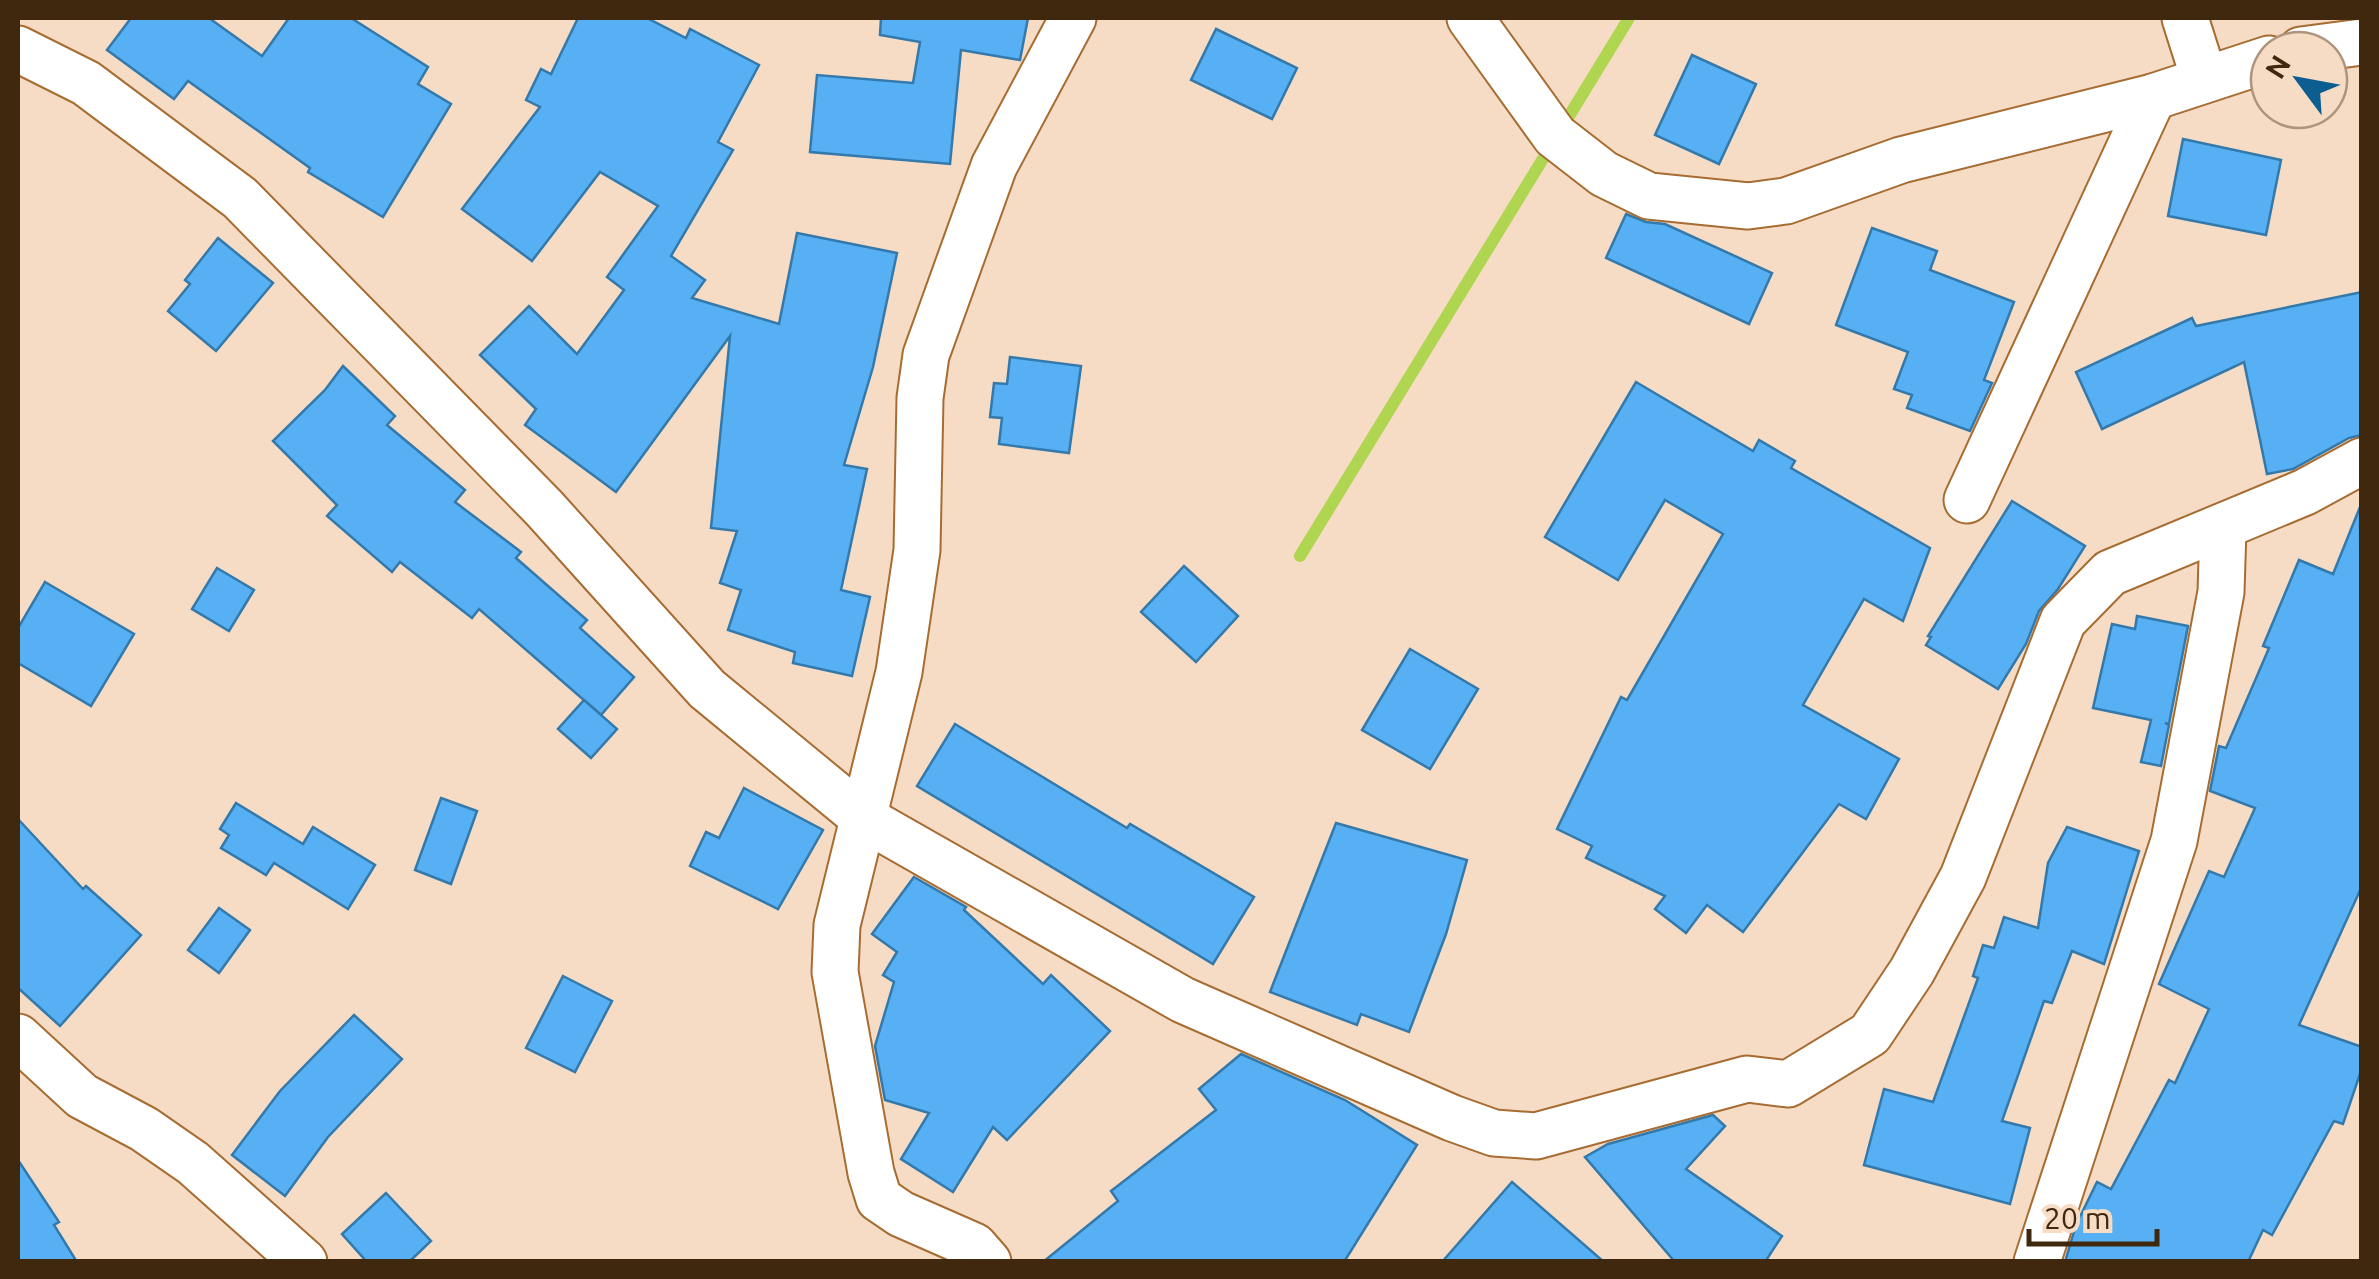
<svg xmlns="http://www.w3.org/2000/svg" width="2379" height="1279" viewBox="0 0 2379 1279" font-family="Ubuntu,sans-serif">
  <rect width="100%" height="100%" fill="#f7dcc5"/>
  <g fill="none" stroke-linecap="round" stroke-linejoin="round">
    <!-- stream -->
    <path stroke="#afd551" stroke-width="12" d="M1300,556L1629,18"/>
  </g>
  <!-- building -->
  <g fill="#56b0f3" stroke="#3379ab" stroke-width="2.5">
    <path d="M131,18H209L262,56L289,18H351L428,67L418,84L451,104L383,217L308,172L310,168L188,81L174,99L107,50Z"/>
    <path d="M578,18H647L686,38L690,29L759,65L718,142L733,150L671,256L705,280L692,298L779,324L797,233L897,253L873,367L844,465L867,469L841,590L870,597L852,676L793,663L795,652L728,630L741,590L720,583L737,531L711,528L730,336L616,492L525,425L536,409L480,355L529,306L577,354L624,290L607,277L658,206L600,172L532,261L462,209L540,107L526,100L541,69L551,74Z"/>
    <path d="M881,18H1028L1020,60L961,50L950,164L810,152L817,75L913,83L920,42L880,35Z"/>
    <path d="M1216,29L1297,68L1272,119L1191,80Z"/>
    <path d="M1692,55L1756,84L1719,164L1655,135Z"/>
    <path d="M2183,139L2281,160L2266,235L2168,216Z"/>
    <path d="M1626,214L1646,222L1665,224L1772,273L1749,324L1606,258Z"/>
    <path d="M1872,228L1937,251L1930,270L2014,302L1984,380L1992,383L1970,431L1907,408L1912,395L1894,389L1908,352L1836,325Z"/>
    <path d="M218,238L273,283L216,351L168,311L190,284L185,280Z"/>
    <path d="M2362,292V435L2349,438L2293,469L2267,474L2244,362L2102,429L2076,372L2192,318L2196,326Z"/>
    <path d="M1010,357L1081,366L1069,453L999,444L1002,418L990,417L994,383L1007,384Z"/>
    <path d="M343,366L395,416L387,425L465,490L455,502L521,552L516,558L587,620L580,628L634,677L601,715L479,609L472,618L400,562L392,572L327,516L337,505L273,441L325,390Z"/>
    <path d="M1636,382L1753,451L1759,440L1795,461L1791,468L1930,548L1903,621L1864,599L1803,705L1899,759L1866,819L1839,804L1743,932L1707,905L1686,933L1655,909L1665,896L1586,858L1592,846L1557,829L1621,697L1627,700L1723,534L1665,500L1618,580L1545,537Z"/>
    <path d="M2012,501L2085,546L2058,589L2039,611L2026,644L1998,689L1926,645L1931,637L1928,636Z"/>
    <path d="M2360,507L2362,886L2299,1025L2362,1047V1068L2343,1124L2334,1121L2272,1235L2263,1230L2248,1262H2065L2076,1225L2097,1182L2111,1189L2169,1080L2175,1083L2209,1009L2159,984L2209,871L2224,877L2255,808L2210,791L2219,746L2226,748L2269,648L2263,646L2299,560L2333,574Z"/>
    <path d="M1184,566L1238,616L1196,662L1141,612Z"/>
    <path d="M217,568L254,590L229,631L192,609Z"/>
    <path d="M45,582L134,634L91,706L18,663V628Z"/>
    <path d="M2137,616L2188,626L2169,724L2165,723L2169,725L2161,766L2141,762L2151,720L2093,708L2112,624L2135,629Z"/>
    <path d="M1410,649L1478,689L1430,769L1362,730Z"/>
    <path d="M584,700L617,729L591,758L558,729Z"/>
    <path d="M955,724L1127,828L1130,824L1254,897L1213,964L917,786Z"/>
    <path d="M744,788L823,830L778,909L690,866L706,832L719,838Z"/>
    <path d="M441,798L477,811L451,884L415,870Z"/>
    <path d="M236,803L303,844L313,827L375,865L348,909L274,863L266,875L221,848L229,835L220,829Z"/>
    <path d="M18,819L83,889L86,886L141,935L60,1026L18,988Z"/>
    <path d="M1336,823L1467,860L1446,934L1409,1032L1361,1014L1357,1025L1270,992Z"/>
    <path d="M2067,827L2139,851L2104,964L2072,951L2052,1003L2044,1001L2002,1121L2030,1128L2010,1204L1864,1165L1884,1089L1933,1102L1978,978L1973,976L1983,945L1994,948L2004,917L2038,928L2048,863Z"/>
    <path d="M914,877L966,907L964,910L1043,984L1051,975L1110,1031L1007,1140L993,1127L953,1192L901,1159L929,1113L885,1100L875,1046L894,982L883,975L897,952L872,934Z"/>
    <path d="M219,908L250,930L219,973L188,950Z"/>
    <path d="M563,976L612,1001L575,1072L526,1048Z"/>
    <path d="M354,1015L402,1059L328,1137L285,1196L232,1155L280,1091Z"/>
    <path d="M1241,1054L1345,1100L1417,1145L1344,1262H1043L1118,1201L1111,1191L1216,1110L1199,1089Z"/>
    <path d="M1713,1115L1725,1126L1686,1169L1782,1236L1765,1262H1675L1585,1157L1608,1144Z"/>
    <path d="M18,1160L59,1222L54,1225L77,1262H18Z"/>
    <path d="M1512,1182L1604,1262H1442Z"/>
    <path d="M386,1193L431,1241L409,1262H367L342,1234Z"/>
  </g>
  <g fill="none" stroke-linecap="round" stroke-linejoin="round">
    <!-- minor casing -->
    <g stroke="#a76c31" stroke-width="49">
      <g id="minor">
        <path d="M1470,18L1555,136L1604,174L1649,196L1748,206L1786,201L1901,160L2153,97L2269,59"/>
        <path d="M2185,18L2204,78"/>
        <path d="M18,49L86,83L240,198L544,508L707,689L865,819L1183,1000L1452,1118L1494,1133L1536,1136L1747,1079L1788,1084L1870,1034L1912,971L1963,877L2063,621L2110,573L2305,492L2362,461"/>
        <path d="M2301,50L2362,42"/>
        <path d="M1967,500L2153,97"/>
        <path d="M18,1037L82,1096L144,1129L193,1163L304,1262"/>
        <path d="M988,1262L974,1246L901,1214L879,1199L871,1173L835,972L837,925L899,672L917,550L920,398L926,355L994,166L1073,18"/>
        <path d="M2037,1262L2174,841L2221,592L2223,528"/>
      </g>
    </g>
    <!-- minor -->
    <use href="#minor" stroke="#fff" stroke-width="45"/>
  </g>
  <!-- border -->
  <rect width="2379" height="1279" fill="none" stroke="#40280f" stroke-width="40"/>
  <!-- north arrow -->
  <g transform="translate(2299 80) rotate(302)"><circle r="48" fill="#f7dcc5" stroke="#ae947c" stroke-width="2.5"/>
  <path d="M0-8L18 38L0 25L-18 38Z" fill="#0d5e90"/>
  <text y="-15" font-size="28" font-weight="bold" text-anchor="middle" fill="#40280f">N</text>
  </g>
  <!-- scale -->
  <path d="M2029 1229v15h128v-15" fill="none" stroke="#40280f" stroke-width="5"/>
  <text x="2044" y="1229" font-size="30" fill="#40280f" stroke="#f7dcc5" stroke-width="8" paint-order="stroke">20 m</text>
</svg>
